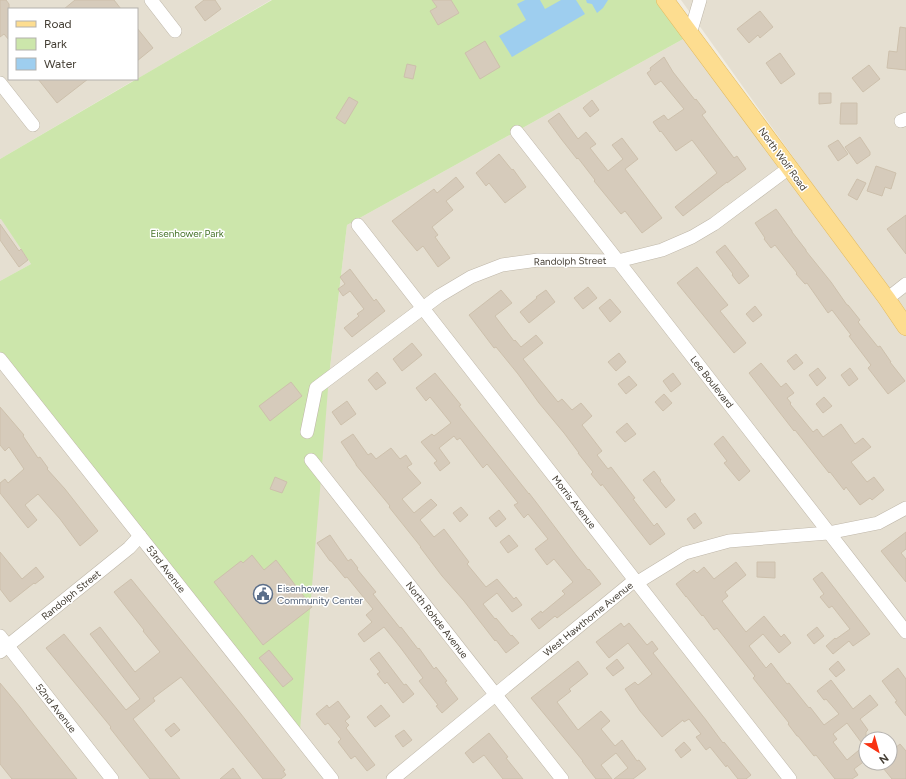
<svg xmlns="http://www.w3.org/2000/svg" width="906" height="779" viewBox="0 0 906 779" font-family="Figtree,sans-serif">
  <rect width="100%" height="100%" fill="#f1ede3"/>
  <!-- residential -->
  <g fill="#e5dfd1" fill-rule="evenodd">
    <path d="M0,0H271L137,79V9H9V79H136L0,159Z"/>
    <path d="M681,0H906V315Z"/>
    <path d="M685,38L906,331V779H0V353L329,376L347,225ZM866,739H890V763H866Z"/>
    <path d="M1,218L31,264L0,281V219Z"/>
  </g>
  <!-- green -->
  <path fill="#cce6ab" d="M272,0H656L685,38L347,225L329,376L321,478L300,730L0,353V281L31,264L1,219H0V159Z"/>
  <!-- water -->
  <g fill="#9eceef">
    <path d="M525,0H540L545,9L561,0H576L585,14L512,57L499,36L526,20L517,4Z"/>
    <path d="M586,0H608L603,8L597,13L592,4L587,3Z"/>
  </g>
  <!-- building -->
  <g fill="#d6cbbb" stroke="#cdc0ac" fill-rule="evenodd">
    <path d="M0,0H6L9,4V40L4,34L0,37Z"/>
    <path d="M75,0H114L121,9H64Z"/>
    <path d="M204,0H215L221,9L205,21L195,7Z"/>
    <path d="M432,0H451L459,13L438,25L430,11L437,7Z"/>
    <path d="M760,11L773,27L760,38L758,35L749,43L737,29Z"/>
    <path d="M900,27L906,28V70L887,68L889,51L897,52Z"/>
    <path d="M137,28L153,48L137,61Z"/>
    <path d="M485,41L500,67L480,79L465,53Z"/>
    <path d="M780,53L795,74L781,84L766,63Z"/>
    <path d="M664,57L673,72L695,100L696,99L706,112L702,115L716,134L734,158L737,156L746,169L727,183V182L683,216L675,207L717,173L692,140L676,151L661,131L660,132L653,122L664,115L668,120L684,109L661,81L655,85L647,73L651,70L650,68Z"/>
    <path d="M407,64L416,66L413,79L404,77Z"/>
    <path d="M869,65L880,79L863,92L852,78Z"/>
    <path d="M38,79H88L57,103Z"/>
    <path d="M819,93H831V103L819,104Z"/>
    <path d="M349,97L358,102L345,124L336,118Z"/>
    <path d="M592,100L599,110L590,117L583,108Z"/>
    <path d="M841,103H857V124H840Z"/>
    <path d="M559,113L578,139L586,132L596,144L590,148L608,171L623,159L612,145L622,138L638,159L625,169L662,218L642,233L625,211L621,214L594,181L595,180L578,158L577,159L562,140L548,121Z"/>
    <path d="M860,137L870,152V155L857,164L845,147Z"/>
    <path d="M838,140L848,154L838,161L828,146Z"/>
    <path d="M499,154L512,170L513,169L526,187L505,203L489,183L486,186L476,173Z"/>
    <path d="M876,166L896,173L891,189L885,187L882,196L867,191Z"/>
    <path d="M456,177L464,187L446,201L453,210L432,227L438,235L435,237L450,258L438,267L423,246L417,251L392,221L434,189L437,193Z"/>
    <path d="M857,179L866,183L857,200L848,195Z"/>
    <path d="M776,209L792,231V232L806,250V251L831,282L847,305H848L860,320L858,322L878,347L880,346L891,362H890L905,381L888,394L868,368L871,365L849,336L851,335L832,310L828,313L807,283L805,284L796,274L797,273L775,245L771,248L764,239L765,238L755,223Z"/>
    <path d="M906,215V254L887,229Z"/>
    <path d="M0,224L19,251L21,249L28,260L19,267L0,240Z"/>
    <path d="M725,245L749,276L739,284L732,275L733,274L716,252Z"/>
    <path d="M697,267L728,305L720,311L746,343L734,353L677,283Z"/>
    <path d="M350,269L374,301L376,299L385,311L352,337L344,328L359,316L357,314L364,309L350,291L343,296L338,289L345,284L340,277Z"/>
    <path d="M588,287L597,298L583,309L574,298Z"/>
    <path d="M501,290L512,303L495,316L514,341L515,340L521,347L536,335L543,343L523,359L558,402L562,399L572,410L581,403L592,416L582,425L602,451L597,455L608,469L611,467L635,498L633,499L654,526L657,523L665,534L650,545L602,484L601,486L591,474L593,472L578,453H579L564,433L539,403L518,374L496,347L494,348L469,315Z"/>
    <path d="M546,290L555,302L529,323L520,312L537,298L536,297Z"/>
    <path d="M610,299L621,312L610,322L599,308Z"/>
    <path d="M755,306L762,315L753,322L746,314Z"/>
    <path d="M412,343L422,355L402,371L393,359Z"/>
    <path d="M619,353L626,362L616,371L608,362Z"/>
    <path d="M796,354L803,363L794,370L787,361Z"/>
    <path d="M761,363L781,387L786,383L794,393L787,398L791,403L790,404L813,432L817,429L823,437L841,424L855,444L863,438L871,447L851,462L867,482L874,477L884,490L872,500L870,498L860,505L846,487L844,490L830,472L829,473L795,430L794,431L749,373Z"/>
    <path d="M818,368L826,378L817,386L809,375Z"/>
    <path d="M850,368L858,379L849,386L841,375Z"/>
    <path d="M377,372L386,383L376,390L368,380Z"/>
    <path d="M435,373L461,405L459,406L529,494V493L539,506L576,555L588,570L589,569L601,584L557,618L555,616L539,629L531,619L541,611L542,613L565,594L562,591L573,582L554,559L547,565L535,549L548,539L528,514L524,518L514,505L518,503L496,475L487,464L483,468L460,438L457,440L454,436L439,448L450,463L440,471L434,463L437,461L421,442L432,434L434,436L451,423L430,397L426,401L416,388Z"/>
    <path d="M673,373L681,384L671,392L663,381Z"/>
    <path d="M629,376L637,385L626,394L618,384Z"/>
    <path d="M291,382L302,396L270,421L259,406Z"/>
    <path d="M664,394L672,403L663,411L655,402Z"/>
    <path d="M824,397L832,406L823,413L816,404Z"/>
    <path d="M347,401L356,414L341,425L332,412Z"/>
    <path d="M0,407L24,435L23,436L38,458L40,457L48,468L47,469L65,489L98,531L80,546L60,519L38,494L25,505L37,520L28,528L0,493V483L5,479L8,483L24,469L9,447L5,451L0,445Z"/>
    <path d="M627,423L636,434L625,442L616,432Z"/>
    <path d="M353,434L368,455L371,453L376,459L391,448L400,459L406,455L412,464L407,467L421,483L402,499L414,513L431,499L437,505L420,520L434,537L444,529L469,562L467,564L486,587L497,579L514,599L516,597L522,605L512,612L497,593L483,604L495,619L496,618L511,636L512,635L519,643L506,653L496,640L495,641L464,601L442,576L420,547H421L389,507L390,506L356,465V464L341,442Z"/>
    <path d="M723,436L750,471L739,481L724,463L727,461L714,444Z"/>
    <path d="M654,471L661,480L660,481L675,500L666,508L643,480Z"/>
    <path d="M275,477L287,482L282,493L270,489Z"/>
    <path d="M461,507L468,515L460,522L453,513Z"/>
    <path d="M499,510L506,519L496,527L489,518Z"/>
    <path d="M695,513L702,523L694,529L687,519Z"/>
    <path d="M906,532V549L901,553L906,559V582L881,551Z"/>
    <path d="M330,535L348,561L351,559L358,568L357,569L376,592L373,594L400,628L401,627L418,649L419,648L434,669L436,667L447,681L445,682L458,699L442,713L436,706L438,705L419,681L423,678L400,647L384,627L364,642L358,634L372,622L366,615L373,609L347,577L345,578L331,561H330L317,543Z"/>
    <path d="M509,535L518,546L508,553L500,542Z"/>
    <path d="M0,552L22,579L36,567L44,577L35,584L34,583L10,602L0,589Z"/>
    <path d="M252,555L264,570L276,560L312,607L263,645L214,582L241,561L243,563Z"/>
    <path d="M736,562L746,575L725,592L728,596L722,601L746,632L764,616L781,637L784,634L791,643L779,653L763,634L749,646L766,668L771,663L787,684L789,683L809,708L810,707L824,725L839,714L826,699L824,700L817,691L831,680L853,709L870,695L878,705L860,719L868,730L866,732V760L854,769L858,775L852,779H835L816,755L814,756L798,736H797L788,724L789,723L753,678L755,676L717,628L714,630L703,615L702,616L686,596V597L676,584L694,570L697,573L704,567L714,579ZM847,723L864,746L847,760L833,742L837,739L833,734Z"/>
    <path d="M757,562H775V578L757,577Z"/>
    <path d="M822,572L870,634L853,646L849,641L833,654L826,646L835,638L836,639L850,629L832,606L829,608L820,597L824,594L813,579Z"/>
    <path d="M131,579L241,714L285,770L283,771L286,775L281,779H263L181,677L153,698L155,701L133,719L180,779H150L110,728L111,727L46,648L64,634L126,710L140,699L90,634L100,627L135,672L160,652L143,631L144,630L114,592Z"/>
    <path d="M621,623L624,627L629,623L647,645L652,641L658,649L653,653L706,720L723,743L724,742L751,775L746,779H738L727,765L726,767L710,747L706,750L696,737L701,734L689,719L684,722L683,720L662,737L640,711L625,689L635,682L638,685L652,674L628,643L609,658L596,642Z"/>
    <path d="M817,627L824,636L814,644L807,635Z"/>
    <path d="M269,650L293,679L283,687L259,658Z"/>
    <path d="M379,652L404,685L406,684L414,694L403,703L387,682L385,684L377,674L380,672L370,659Z"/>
    <path d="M617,659L624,668L613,676L606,668Z"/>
    <path d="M578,661L588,674L569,689L571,691L557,702L578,730L601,711L610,721L601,729L615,746L622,740L637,761L639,760L646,769L633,779H614L628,768L616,753L601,765L612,779H596L582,761H583L531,698Z"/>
    <path d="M838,661L845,670L836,677L829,669Z"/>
    <path d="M898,668L906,679V716L895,702L897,701L882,681Z"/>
    <path d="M0,683L20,707L33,724L77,779H12L0,764Z"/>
    <path d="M338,701L350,717L345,721L349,725L346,728L375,765L367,771L355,756L351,759L338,742L341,739L328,723L325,725L316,714L327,705L329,708Z"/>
    <path d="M381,705L390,716L375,727L367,717Z"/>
    <path d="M174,723L180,730L171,737L165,730Z"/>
    <path d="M404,730L412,740L403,747L395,736Z"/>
    <path d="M489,733L508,757L506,758L523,779H503L484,755L473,763L465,753Z"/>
    <path d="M684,742L691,750L681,758L675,750Z"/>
    <path d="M900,744L906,751V779H892L879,763H890V752Z"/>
    <path d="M233,768L241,779H220Z"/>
  </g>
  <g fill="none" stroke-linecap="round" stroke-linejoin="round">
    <!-- minor casing -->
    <g stroke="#bfb7a9" stroke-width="14">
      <g id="minor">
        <path d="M151,0L175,31"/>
        <path d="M690,34L700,0"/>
        <path d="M0,83L33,125"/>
        <path d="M901,121L906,119"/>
        <path d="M517,132L618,261L906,632"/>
        <path d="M358,225L790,779"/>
        <path d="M887,299L906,284"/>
        <path d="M0,359L332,779"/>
        <path d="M307,432L316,388L439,296L471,277L502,265L538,260L618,261L662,250L692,237L714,224L789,168"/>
        <path d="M311,460L562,779"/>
        <path d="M0,636L112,779"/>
        <path d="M0,652L129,548L140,536"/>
        <path d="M393,779L635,580L638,582L685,553L729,541L828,533L878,523L906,508"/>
      </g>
    </g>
    <!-- major casing -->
    <g stroke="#e2ba60" stroke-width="18">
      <path id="major" d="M665,0L887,299L906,327"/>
    </g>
    <!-- minor -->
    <use href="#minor" stroke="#fff" stroke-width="13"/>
    <!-- major -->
    <use href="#major" stroke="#fddd90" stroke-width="17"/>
  </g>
  <!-- icons -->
  <defs>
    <g id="civic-ring" transform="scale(1)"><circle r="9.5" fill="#fff" stroke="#5c6f8a" stroke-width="1.5"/><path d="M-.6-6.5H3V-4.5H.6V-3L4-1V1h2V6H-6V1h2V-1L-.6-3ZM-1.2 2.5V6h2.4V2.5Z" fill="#5c6f8a"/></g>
  </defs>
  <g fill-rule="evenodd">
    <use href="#civic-ring" x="263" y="594"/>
  </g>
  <g text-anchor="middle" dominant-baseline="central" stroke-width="3" stroke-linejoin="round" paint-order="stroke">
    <!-- street labels -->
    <g font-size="10" fill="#433d33" stroke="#fff">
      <text transform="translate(783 159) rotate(54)">North Wolf Road</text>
      <text transform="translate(570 261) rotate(-1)">Randolph Street</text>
      <text transform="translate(712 382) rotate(52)">Lee Boulevard</text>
      <text transform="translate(574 502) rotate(52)">Morris Avenue</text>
      <text transform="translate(166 569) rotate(52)">53rd Avenue</text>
      <text transform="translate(71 595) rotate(-39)">Randolph Street</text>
      <text transform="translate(588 619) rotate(-39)">West Hawthorne Avenue</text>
      <text transform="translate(437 620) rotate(52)">North Rohde Avenue</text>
      <text transform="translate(56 708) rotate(52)">52nd Avenue</text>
    </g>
    <!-- park labels -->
    <g font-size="10" fill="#457328" stroke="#fff">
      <text x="187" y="233">Eisenhower Park</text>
    </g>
    <!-- service labels -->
    <g font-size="10" fill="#4e5e75" stroke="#fff" text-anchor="start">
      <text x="277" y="588">Eisenhower<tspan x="277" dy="12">Community Center</tspan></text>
    </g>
  </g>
  <!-- legend -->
  <rect x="8" y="8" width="130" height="72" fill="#ffffff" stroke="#b4b1ad"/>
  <rect x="16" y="21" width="20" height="6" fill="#fddd90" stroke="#b4b1ad"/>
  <text x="44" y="28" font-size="12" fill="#433d33">Road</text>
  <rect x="16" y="38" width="20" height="12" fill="#cce6ab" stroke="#b4b1ad"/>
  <text x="44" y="48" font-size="12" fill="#433d33">Park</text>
  <rect x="16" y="58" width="20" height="12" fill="#9eceef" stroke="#b4b1ad"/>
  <text x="44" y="68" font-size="12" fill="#433d33">Water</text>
  <!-- north arrow -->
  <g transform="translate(878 751) rotate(143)"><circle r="19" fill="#ffffff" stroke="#b4b1ad"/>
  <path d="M0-3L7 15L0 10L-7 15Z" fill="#f83312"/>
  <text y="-6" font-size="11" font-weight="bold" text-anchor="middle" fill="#433d33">N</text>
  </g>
</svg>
